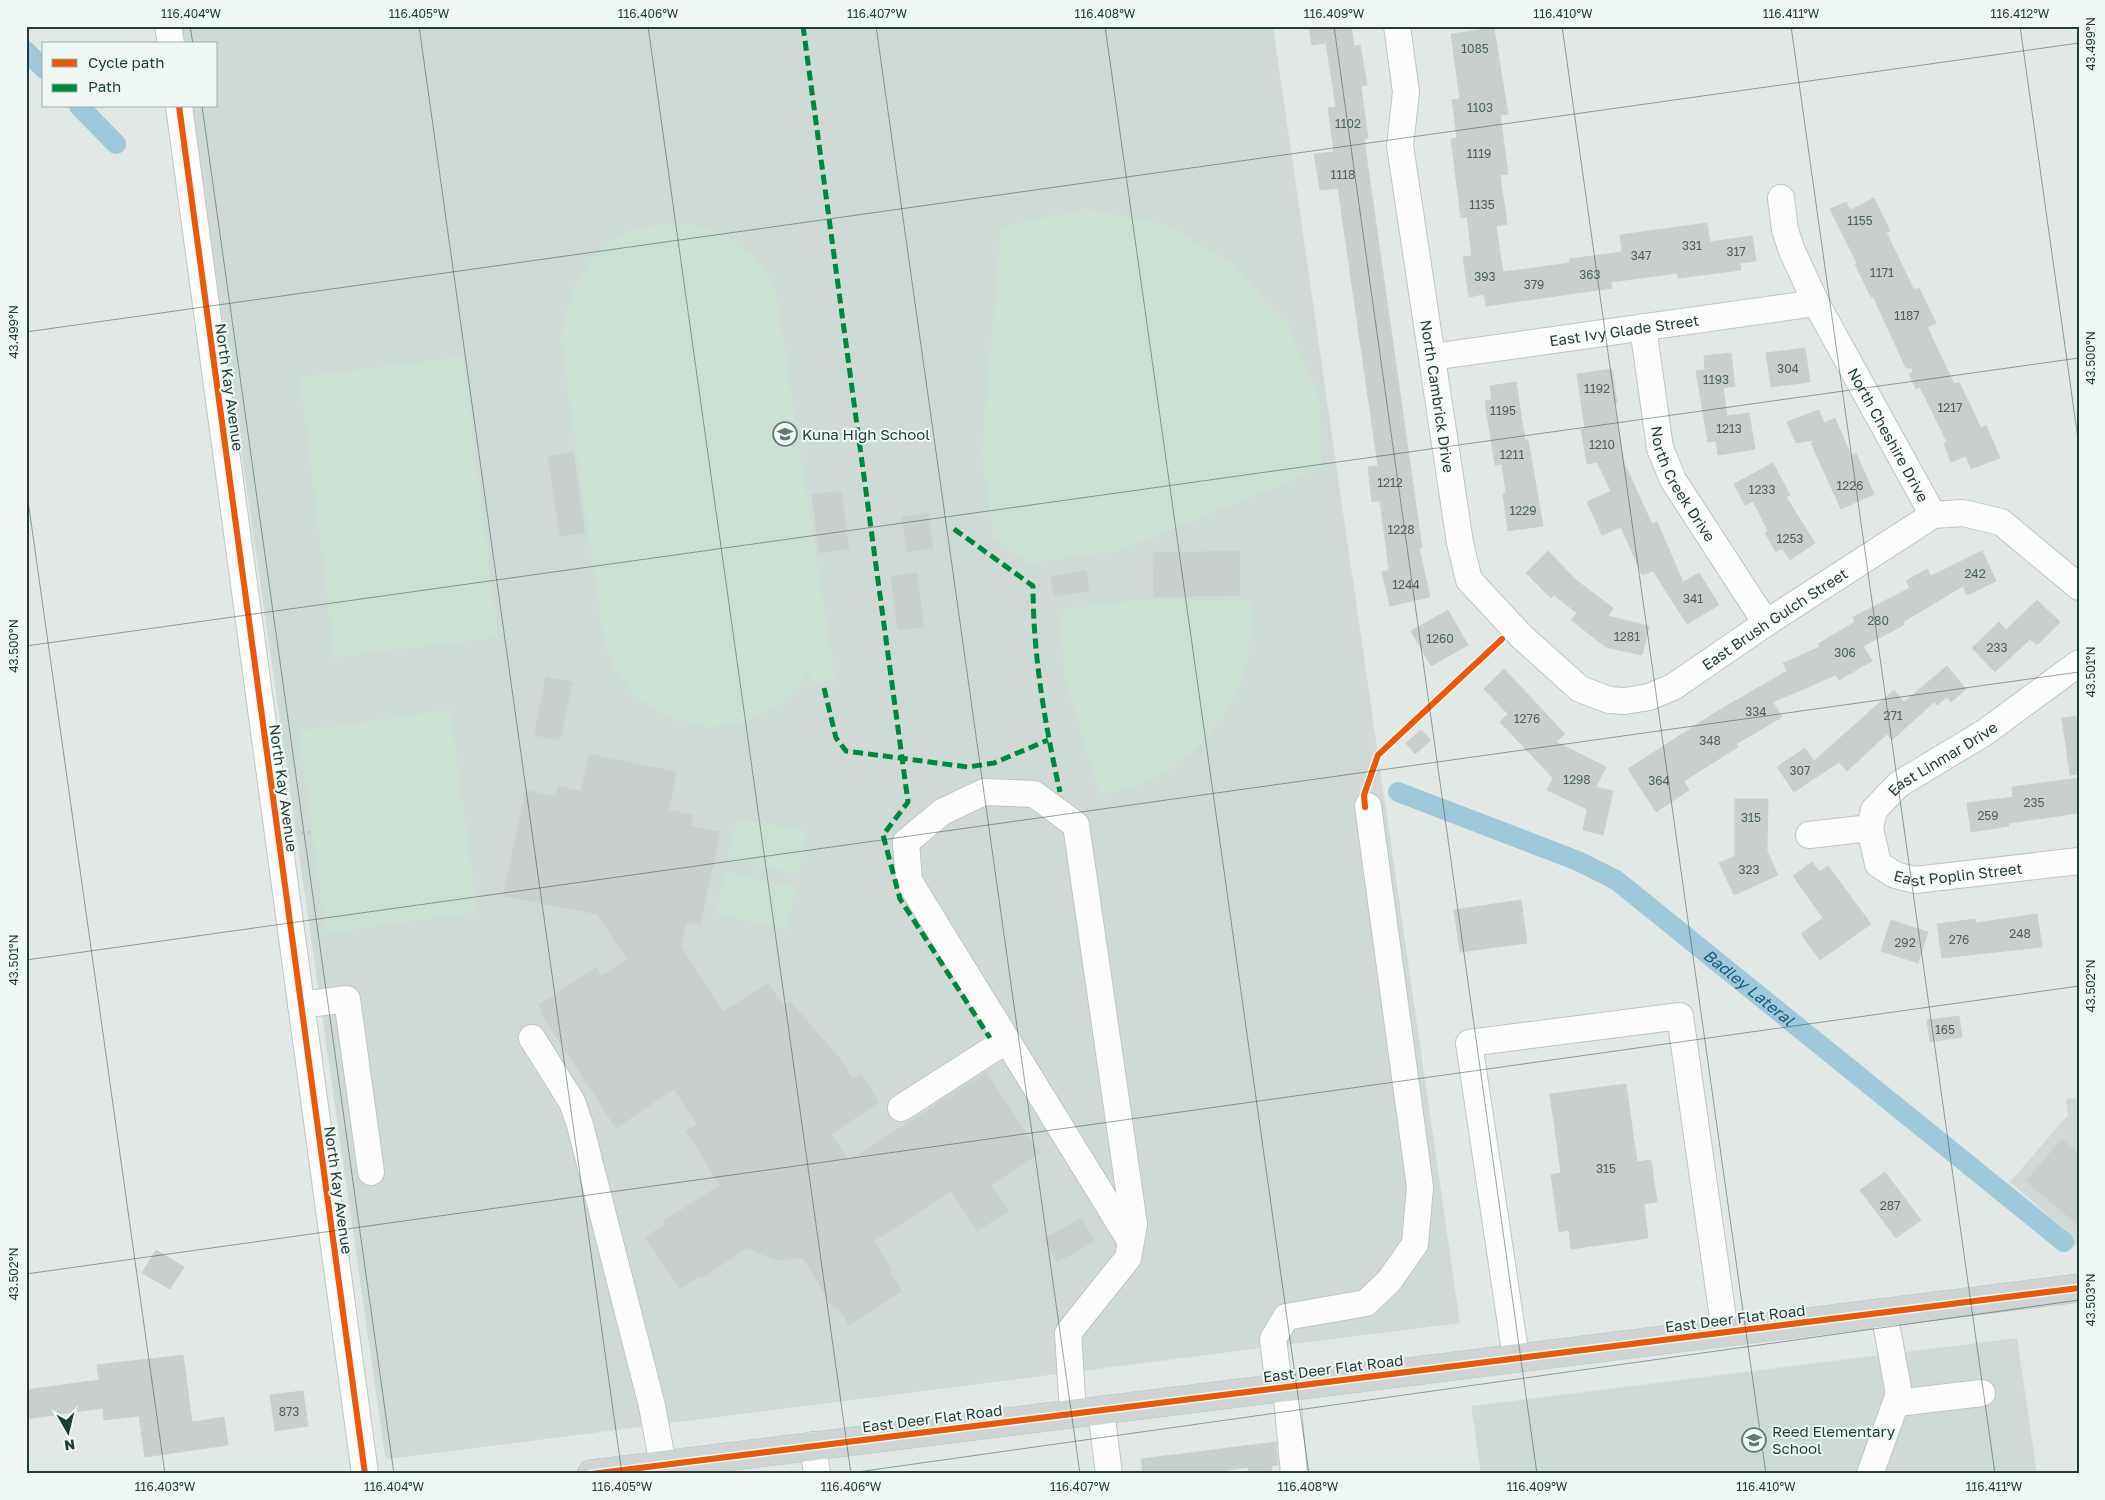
<svg xmlns="http://www.w3.org/2000/svg" width="2105" height="1500" viewBox="0 0 2105 1500" font-family="'Golos Text',sans-serif">
  <rect width="100%" height="100%" fill="#e2e8e6"/>
  <!-- built -->
  <g fill="#cfdad6">
    <path d="M181,26H1273L1460,1323L388,1459L385,1456L192,106H216V44H183Z"/>
    <path d="M2079,1098V1245L2072,1246L2069,1233L2010,1182L2068,1115L2066,1099Z"/>
    <path d="M2017,1338L2037,1474H1481L1471,1406Z"/>
  </g>
  <!-- green -->
  <g fill="#cae2d4">
    <path d="M1087,209L1166,225L1233,264L1287,324L1319,398L1322,468L1118,551L1028,563L994,537L982,454L1001,227Z"/>
    <path d="M659,224L694,225L727,237L755,258L775,287L835,680L811,683L809,672L780,704L747,722L709,727L672,719L639,699L615,670L604,641L561,339C568,296 583,255 625,234C635,229 648,227 659,224Z"/>
    <path d="M463,357L498,637L335,657L300,377Z"/>
    <path d="M1251,600C1250,625 1251,652 1243,676C1226,724 1183,770 1133,787C1123,790 1111,792 1100,795L1065,677L1059,616L1067,609L1129,601Z"/>
    <path d="M450,710L477,912L326,933L299,731Z"/>
    <path d="M737,818L807,832L798,874L728,859Z"/>
    <path d="M725,872L795,887L787,929L716,914Z"/>
  </g>
  <g fill="none" stroke-linecap="round" stroke-linejoin="round">
    <!-- canal -->
    <g stroke="#9fc9da" stroke-width="20">
      <path d="M26,51L44,69"/>
      <path d="M79,106L116,144"/>
      <path id="s1" d="M1398,792L1578,861L1616,880L2064,1242"/>
    </g>
  </g>
  <!-- building -->
  <g fill="#c9cfcd" stroke="#cbd1cf">
    <path d="M1309,26H1351L1354,46L1360,45L1367,85L1361,86L1368,138L1364,139L1422,548H1419L1430,597L1390,606L1382,572L1389,570L1380,501L1372,502L1368,467L1378,466L1338,188L1320,190L1314,154L1334,152L1328,108L1336,107L1326,43L1312,45Z"/>
    <path d="M1494,28L1508,114L1500,115L1508,174L1500,175L1507,224L1496,226L1503,272L1570,263L1569,259L1622,252L1620,235L1707,223L1710,242L1752,236L1756,261L1740,263L1741,270L1678,278L1677,273L1611,282L1612,288L1486,306L1484,294L1469,297L1463,257L1472,256L1467,217L1461,218L1451,139L1457,138L1452,100L1460,99L1451,34Z"/>
    <path d="M1874,198L1890,231L1886,232L1914,290L1919,288L1936,323L1927,327L1954,384L1959,382L1981,428L1986,425L2000,458L1971,469L1966,456L1951,462L1944,443L1947,442L1920,387L1916,389L1909,374L1913,372L1912,368H1906L1873,296L1871,297L1855,264L1857,263L1830,209L1846,202L1850,210Z"/>
    <path d="M1805,348L1810,382L1771,387L1766,353Z"/>
    <path d="M1731,353L1735,386L1723,388L1727,416L1749,413L1755,449L1718,455L1716,441L1708,442L1696,371L1705,370L1704,356Z"/>
    <path d="M1612,369L1617,403H1614L1624,463L1652,524L1657,522L1683,582L1699,573L1719,605L1687,624L1653,571L1642,575L1621,527L1602,535L1587,502L1611,491L1597,462L1587,464L1581,429H1585L1577,374Z"/>
    <path d="M1516,382L1525,440H1528L1543,526L1508,531L1503,494L1506,493L1502,464L1495,465L1485,401L1492,400L1490,386Z"/>
    <path d="M1819,410L1824,423L1835,418L1851,456L1856,453L1874,494L1841,509L1811,443L1817,440L1796,443L1787,422Z"/>
    <path d="M573,452L585,533L560,536L548,456Z"/>
    <path d="M1773,463L1790,495L1786,497L1815,543L1790,560L1782,548L1776,552L1765,533L1768,531L1753,501L1745,505L1734,484Z"/>
    <path d="M841,491L849,549L819,553L812,495Z"/>
    <path d="M928,514L933,548L907,552L902,517Z"/>
    <path d="M1239,551L1240,595L1154,597L1153,553Z"/>
    <path d="M1548,551L1576,580L1613,608L1608,616L1649,626L1642,655L1606,647L1571,620L1577,613L1554,595L1551,598L1526,573Z"/>
    <path d="M1982,551L1996,581L1967,595L1963,586L1903,622L1904,625L1863,646L1872,661L1839,680L1836,675L1773,702L1782,717L1736,744L1738,747L1684,781L1689,790L1656,812L1628,769L1716,712L1787,671L1783,663L1820,647L1818,644L1855,622L1853,617L1910,588L1906,581L1927,569L1931,576Z"/>
    <path d="M1086,571L1089,591L1054,596L1051,576Z"/>
    <path d="M917,573L924,627L898,630L891,576Z"/>
    <path d="M2037,600L2060,622L2037,645L2030,639L1995,672L1972,648L1999,622L2006,630Z"/>
    <path d="M1448,610L1468,645L1431,666L1411,631Z"/>
    <path d="M1947,666L1966,689L1951,702L1947,697L1937,705L1934,702L1892,740L1887,734L1847,771L1839,762L1794,792L1777,767L1805,748L1814,761L1894,690L1904,702Z"/>
    <path d="M1504,669L1565,734L1556,742L1606,767L1596,787L1613,791L1603,835L1583,830L1587,809L1547,790L1553,778L1500,722L1508,714L1484,689Z"/>
    <path d="M546,677L572,682L560,740L534,735Z"/>
    <path d="M2079,716V774L2070,775L2062,718Z"/>
    <path d="M1421,730L1431,740L1415,754L1406,743Z"/>
    <path d="M589,754L677,772L668,810L693,815L690,826L720,832L700,925L686,922L681,947L723,1012L768,983L783,1006L790,1001L841,1060L853,1079L861,1074L879,1102L831,1134L849,1161L986,1072L1039,1153L991,1185L1008,1211L977,1231L951,1191L874,1241L892,1270L890,1272L902,1291L849,1325L837,1306L834,1308L803,1258L775,1260L747,1248L702,1278L700,1276L680,1289L645,1237L666,1224L664,1221L720,1185L686,1131L697,1124L674,1089L616,1128L542,1015L544,1013L538,1005L596,968L601,976L627,959L597,914L503,896L526,790L555,797L558,786L581,791Z"/>
    <path d="M2079,778V813L2009,823V826L1971,832L1967,803L2013,797L2012,787Z"/>
    <path d="M1735,799H1768L1767,851L1778,875L1734,895L1719,863L1735,856Z"/>
    <path d="M1812,862L1820,872L1828,866L1871,924L1820,960L1801,934L1823,918L1793,876Z"/>
    <path d="M1521,900L1527,943L1460,952L1454,910Z"/>
    <path d="M2037,914L2042,947L1942,958L1937,924L1975,919L1976,923Z"/>
    <path d="M1891,920L1928,932L1918,963L1881,951Z"/>
    <path d="M1959,1016L1962,1037L1930,1042L1927,1020Z"/>
    <path d="M1626,1084L1637,1162L1651,1160L1657,1202L1644,1204L1648,1238L1571,1249L1569,1230L1559,1232L1551,1175L1561,1173L1550,1094Z"/>
    <path d="M2062,1139L2079,1154V1226L2026,1181Z"/>
    <path d="M1885,1172L1921,1220L1896,1238L1860,1190Z"/>
    <path d="M1081,1218L1095,1241L1057,1262L1044,1239Z"/>
    <path d="M156,1250L184,1267L170,1289L142,1273Z"/>
    <path d="M183,1355L192,1422L224,1417L228,1445L145,1457L139,1416L104,1420L103,1408L26,1419V1390L99,1380L97,1365Z"/>
    <path d="M303,1391L308,1426L275,1431L270,1395Z"/>
    <path d="M1276,1442L1278,1465L1271,1466L1272,1474H1249L1248,1467L1214,1472V1474H1143L1141,1459Z"/>
  </g>
  <g fill="none" stroke-linecap="round" stroke-linejoin="round">
    <!-- minor casing -->
    <g stroke="#bfc5c3" stroke-width="28">
      <g id="minor">
        <path d="M168,26L171,44"/>
        <path id="s2" d="M1397,26L1406,92L1400,146L1460,543L1469,580L1522,637L1580,689L1609,700L1625,701L1649,697L1673,687L1766,623L1933,515"/>
        <path d="M179,106L365,1474"/>
        <path id="s3" d="M1781,198L1785,230L1792,251L1816,303L1933,515L1963,513L2001,522L2079,587"/>
        <path id="s4" d="M1643,327L1660,448L1673,480L1766,623"/>
        <path id="s5" d="M1432,357L1816,303"/>
        <path id="s6" d="M1870,828L1878,864L1895,875L1915,880L2079,861"/>
        <path id="s7" d="M1809,835L1870,828L1874,810L1899,784L1984,733L2079,663"/>
        <path d="M301,1005L347,999L371,1172"/>
        <path d="M532,1038L572,1102L580,1125L652,1406L663,1465"/>
        <path d="M901,1108L1007,1040"/>
        <path d="M1884,1312L1899,1394L1905,1402L1982,1393"/>
        <path d="M1516,1358L1469,1043L1680,1016L1725,1332"/>
        <path d="M1286,1386L1294,1474"/>
        <path d="M1279,1387L1273,1339L1286,1317L1366,1303L1389,1281L1415,1244L1420,1187L1368,806"/>
        <path d="M1101,1410L1109,1474"/>
        <path d="M1073,1413L1068,1333L1128,1258L1134,1224L1076,825L1034,794L984,792L942,812L906,842L909,881L1131,1242"/>
        <path d="M813,1445L817,1474"/>
        <path d="M1870,1474L1899,1394"/>
      </g>
    </g>
    <!-- major casing -->
    <g stroke="#bbc5c3" stroke-width="29">
      <path id="major" d="M591,1474L2079,1288"/>
    </g>
    <!-- path -->
    <path stroke="#bfc8c7" stroke-width="3" stroke-dasharray="2.5 4" stroke-linecap="butt" d="M301,833L312,832"/>
    <!-- minor -->
    <use href="#minor" stroke="#fbfcfb" stroke-width="26"/>
    <!-- major -->
    <use href="#major" stroke="#ccd5d4" stroke-width="28"/>
    <!-- quiet -->
    <g stroke="#00873e" stroke-width="5" stroke-dasharray="10 5" stroke-linecap="butt">
      <path d="M803,26L908,802L883,835L900,899L990,1038"/>
      <path d="M954,529L1033,586C1033,655 1045,725 1060,792"/>
      <path d="M824,688L836,738L846,751L968,767L994,763L1048,740"/>
    </g>
    <!-- cycleway casing -->
    <g stroke="#eff8f5" stroke-width="9">
      <g id="cycleway">
        <path d="M179,106L365,1474"/>
        <path d="M1365,807L1364,795L1378,755L1502,639"/>
        <path d="M591,1474L2079,1288"/>
      </g>
    </g>
    <!-- cycleway -->
    <use href="#cycleway" stroke="#e8590c" stroke-width="6"/>
  </g>
  <!-- ticks -->
  <path fill="none" stroke="#1f3c38" stroke-width="1" stroke-opacity="0.45" d="M190,26L193,44M419,26L622,1474M648,26L851,1474M876,26L1080,1474M1105,26L1309,1474M1334,26L1537,1474M1562,26L1766,1474M1791,26L1995,1474M2020,26L2079,446M202,106L394,1474M26,332L2079,43M26,486L165,1474M26,646L2079,358M26,960L2079,672M26,1274L2079,986M843,1474L2079,1300"/>
  <!-- icons -->
  <defs>
    <g id="school-ring" transform="scale(1.25)"><circle r="9.5" fill="#eff8f5" stroke="#637875" stroke-width="1.5"/><path d="M0-5L7-2L0 1L-7-2ZM-4 1L0 2.5L4 1V4Q0 6-4 4Z" fill="#637875"/></g>
  </defs>
  <g fill-rule="evenodd">
    <use href="#school-ring" x="785" y="434"/>
    <use href="#school-ring" x="1754" y="1440"/>
  </g>
  <g text-anchor="middle" dominant-baseline="central" stroke-width="4" stroke-linejoin="round" paint-order="stroke">
    <!-- number labels -->
    <g font-size="12" fill="#4a625e">
      <text x="1475" y="48">1085</text>
      <text x="1480" y="107">1103</text>
      <text x="1348" y="123">1102</text>
      <text x="1479" y="153">1119</text>
      <text x="1343" y="174">1118</text>
      <text x="1482" y="204">1135</text>
      <text x="1860" y="220">1155</text>
      <text x="1692" y="245">331</text>
      <text x="1736" y="251">317</text>
      <text x="1641" y="255">347</text>
      <text x="1882" y="272">1171</text>
      <text x="1590" y="274">363</text>
      <text x="1485" y="276">393</text>
      <text x="1534" y="284">379</text>
      <text x="1907" y="315">1187</text>
      <text x="1788" y="368">304</text>
      <text x="1716" y="379">1193</text>
      <text x="1597" y="388">1192</text>
      <text x="1950" y="407">1217</text>
      <text x="1503" y="410">1195</text>
      <text x="1729" y="428">1213</text>
      <text x="1602" y="444">1210</text>
      <text x="1512" y="454">1211</text>
      <text x="1390" y="482">1212</text>
      <text x="1850" y="485">1226</text>
      <text x="1762" y="489">1233</text>
      <text x="1523" y="510">1229</text>
      <text x="1401" y="529">1228</text>
      <text x="1790" y="538">1253</text>
      <text x="1975" y="573">242</text>
      <text x="1406" y="584">1244</text>
      <text x="1693" y="598">341</text>
      <text x="1878" y="620">280</text>
      <text x="1627" y="636">1281</text>
      <text x="1440" y="638">1260</text>
      <text x="1997" y="647">233</text>
      <text x="1845" y="652">306</text>
      <text x="1756" y="711">334</text>
      <text x="1893" y="715">271</text>
      <text x="1527" y="718">1276</text>
      <text x="1710" y="740">348</text>
      <text x="1800" y="770">307</text>
      <text x="1577" y="779">1298</text>
      <text x="1659" y="780">364</text>
      <text x="2034" y="802">235</text>
      <text x="1988" y="815">259</text>
      <text x="1751" y="817">315</text>
      <text x="1749" y="869">323</text>
      <text x="2020" y="933">248</text>
      <text x="1959" y="939">276</text>
      <text x="1905" y="942">292</text>
      <text x="1945" y="1029">165</text>
      <text x="1606" y="1168">315</text>
      <text x="1890" y="1205">287</text>
      <text x="289" y="1411">873</text>
    </g>
    <!-- street labels -->
    <g font-size="15" fill="#1f3c38" stroke="#eff8f5">
      <text stroke="none"><textPath href="#s5" startOffset="194">East Ivy Glade Street</textPath></text>
      <text transform="translate(230 387) rotate(82)">North Kay Avenue</text>
      <text stroke="none"><textPath href="#s2" startOffset="374">North Cambrick Drive</textPath></text>
      <text stroke="none"><textPath href="#s3" startOffset="262">North Cheshire Drive</textPath></text>
      <text stroke="none"><textPath href="#s4" startOffset="164">North Creek Drive</textPath></text>
      <text stroke="none"><textPath href="#s2" startOffset="936">East Brush Gulch Street</textPath></text>
      <text stroke="none"><textPath href="#s7" startOffset="166">East Linmar Drive</textPath></text>
      <text transform="translate(284 788) rotate(82)">North Kay Avenue</text>
      <text stroke="none"><textPath href="#s6" startOffset="121">East Poplin Street</textPath></text>
      <text transform="translate(339 1190) rotate(82)">North Kay Avenue</text>
      <text transform="translate(1735 1318) rotate(-7)">East Deer Flat Road</text>
      <text transform="translate(1333 1368) rotate(-7)">East Deer Flat Road</text>
      <text transform="translate(932 1418) rotate(-7)">East Deer Flat Road</text>
    </g>
    <!-- poi labels -->
    <g font-size="15" fill="#1f3c38" stroke="#eff8f5" text-anchor="start">
      <text x="802" y="434">Kuna High School</text>
      <text x="1772" y="1431">Reed Elementary<tspan x="1772" dy="17">School</tspan></text>
    </g>
    <!-- water labels -->
    <g font-size="16" font-style="italic" fill="#155c7b" stroke="#eff8f5">
      <text stroke="none"><textPath href="#s1" startOffset="406">Badley Lateral</textPath></text>
    </g>
  </g>
  <!-- border -->
  <rect width="2105" height="1500" fill="none" stroke="#eff8f5" stroke-width="55"/>
  <!-- legend -->
  <rect x="42" y="42" width="175" height="65" fill="#eff8f5" stroke="#9cada9"/>
  <rect x="52" y="59" width="25" height="8" fill="#e8590c" stroke="#9cada9"/>
  <text x="88" y="68" font-size="15" fill="#1f3c38">Cycle path</text>
  <rect x="52" y="84" width="25" height="8" fill="#00873e" stroke="#9cada9"/>
  <text x="88" y="92" font-size="15" fill="#1f3c38">Path</text>
  <!-- north arrow -->
  <g transform="translate(68 1432) rotate(172)" stroke="#eff8f5" stroke-width="4" paint-order="stroke">
  <path d="M0-4L9 19L0 12L-9 19Z" fill="#1f3c38"/>
  <text y="-8" font-size="14" font-weight="bold" text-anchor="middle" fill="#1f3c38">N</text>
  </g>
  <rect x="28" y="28" width="2050" height="1444" fill="none" stroke="#1f3c38" stroke-width="2"/>
  <g font-size="12" text-anchor="middle" fill="#1f3c38">
    <text x="191" y="18">116.404°W</text>
    <text x="419" y="18">116.405°W</text>
    <text x="648" y="18">116.406°W</text>
    <text x="877" y="18">116.407°W</text>
    <text x="1105" y="18">116.408°W</text>
    <text x="1334" y="18">116.409°W</text>
    <text x="1563" y="18">116.410°W</text>
    <text x="1791" y="18">116.411°W</text>
    <text x="2020" y="18">116.412°W</text>
    <text transform="translate(2091 44) rotate(-90)" y="4">43.499°N</text>
    <text transform="translate(14 332) rotate(-90)" y="4">43.499°N</text>
    <text transform="translate(2091 358) rotate(-90)" y="4">43.500°N</text>
    <text transform="translate(14 646) rotate(-90)" y="4">43.500°N</text>
    <text transform="translate(2091 672) rotate(-90)" y="4">43.501°N</text>
    <text transform="translate(14 960) rotate(-90)" y="4">43.501°N</text>
    <text transform="translate(2091 986) rotate(-90)" y="4">43.502°N</text>
    <text transform="translate(14 1274) rotate(-90)" y="4">43.502°N</text>
    <text transform="translate(2091 1300) rotate(-90)" y="4">43.503°N</text>
    <text x="165" y="1491">116.403°W</text>
    <text x="394" y="1491">116.404°W</text>
    <text x="622" y="1491">116.405°W</text>
    <text x="851" y="1491">116.406°W</text>
    <text x="1080" y="1491">116.407°W</text>
    <text x="1308" y="1491">116.408°W</text>
    <text x="1537" y="1491">116.409°W</text>
    <text x="1766" y="1491">116.410°W</text>
    <text x="1994" y="1491">116.411°W</text>
  </g>
</svg>
